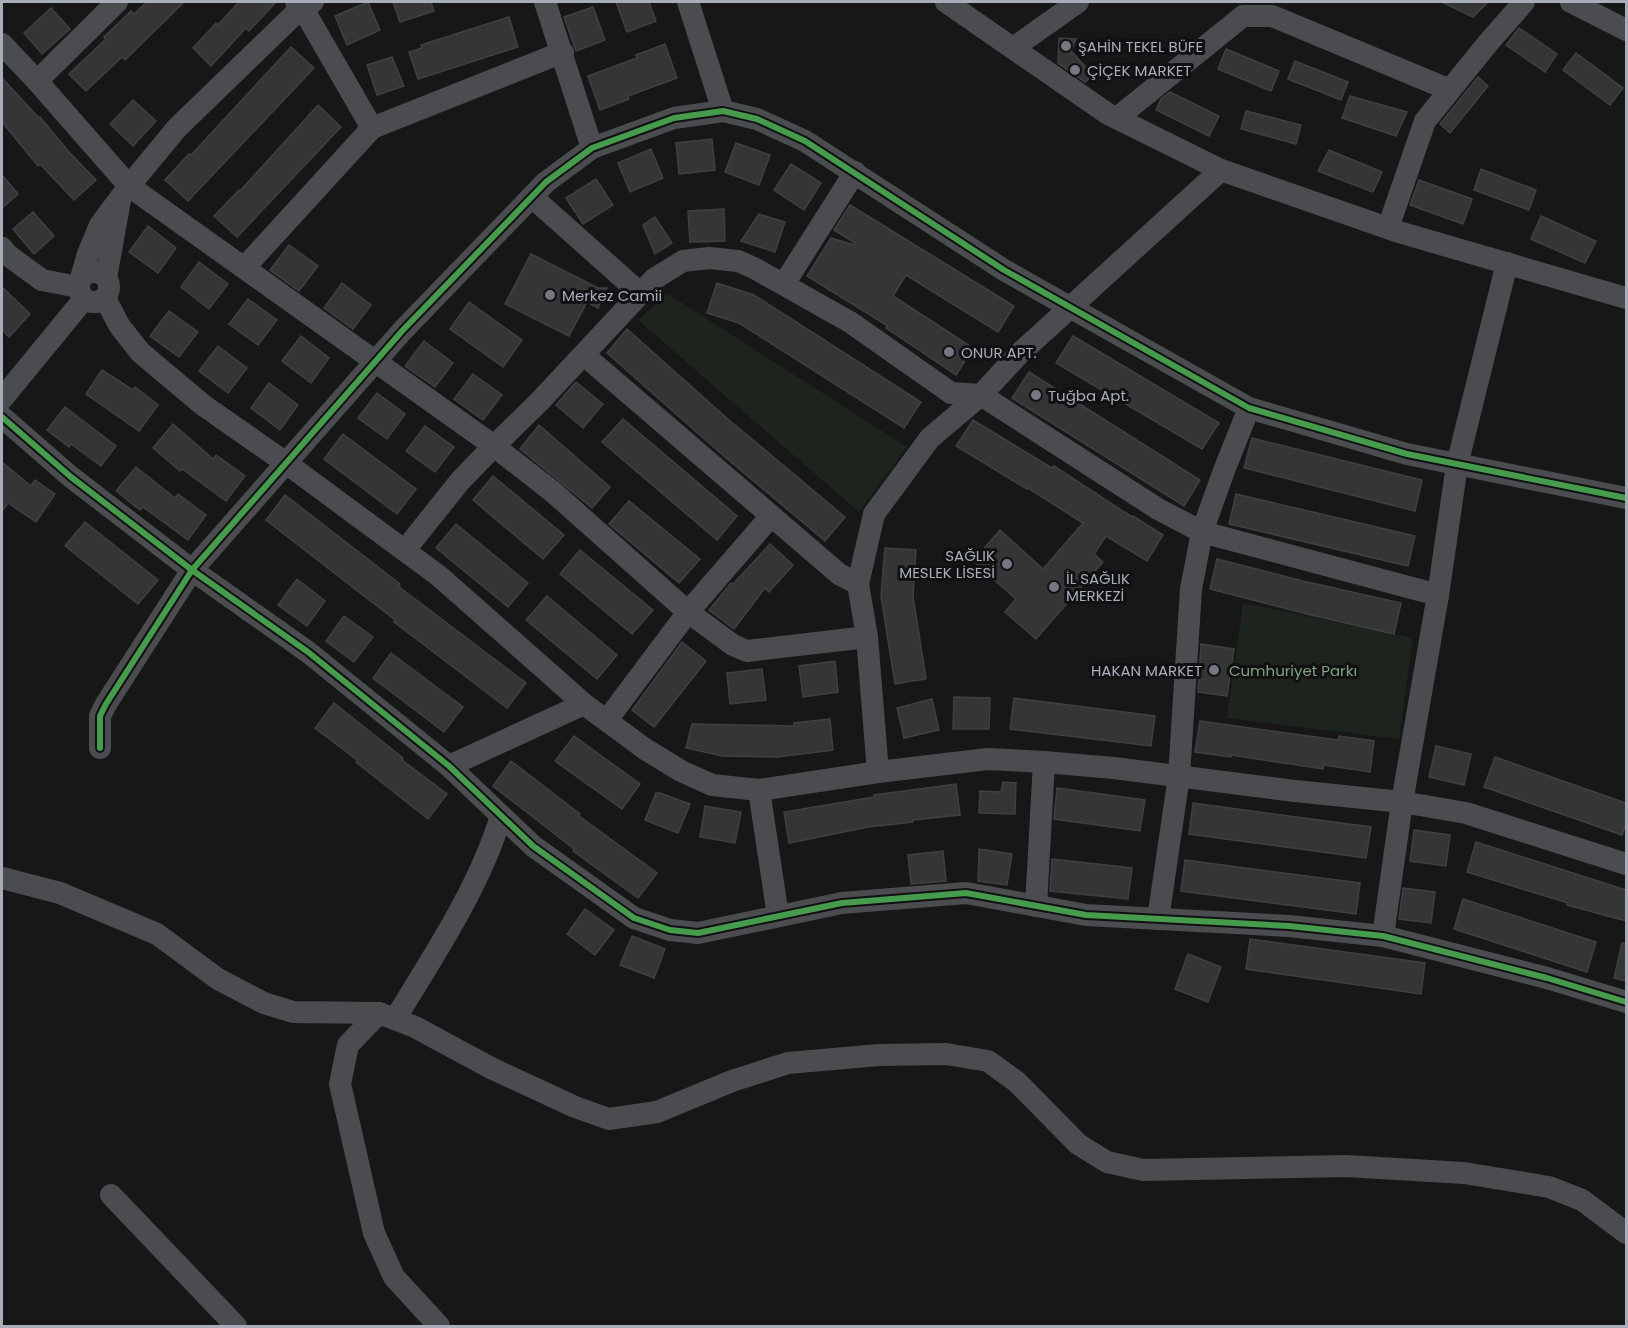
<svg xmlns="http://www.w3.org/2000/svg" width="1628" height="1328" viewBox="0 0 1628 1328" font-family="Poppins,sans-serif">
  <rect width="100%" height="100%" fill="#171717"/>
  <!-- green -->
  <g fill="#1d241e">
    <path d="M668,294L907,447L859,512L638,320Z"/>
    <path d="M1243,603L1413,638L1399,739L1227,718Z"/>
  </g>
  <!-- building -->
  <g fill="#353536" stroke="#3f4043" stroke-width="1.5">
    <path d="M147,2H184L125,60L122,57L86,91L69,74L106,39L104,37L131,11L134,14Z"/>
    <path d="M239,2H276L249,31L246,28L211,66L193,48L216,23L218,25Z"/>
    <path d="M368,2L380,30L347,45L335,16Z"/>
    <path d="M393,2H431L434,11L400,22Z"/>
    <path d="M616,2H649L656,21L627,32Z"/>
    <path d="M1442,2H1488L1473,17Z"/>
    <path d="M593,7L605,40L576,51L564,17Z"/>
    <path d="M51,8L70,29L42,54L24,33Z"/>
    <path d="M509,17L518,47L418,79L409,52L422,48L421,45Z"/>
    <path d="M1519,28L1557,54L1545,72L1506,45Z"/>
    <path d="M1059,38L1076,39L1071,51L1093,75L1085,82L1058,63Z"/>
    <path d="M665,44L677,78L628,96L629,99L600,110L588,76L637,58L636,55Z"/>
    <path d="M291,47L314,68L188,201L165,180L189,154L191,155Z"/>
    <path d="M1226,49L1279,71L1271,91L1218,69Z"/>
    <path d="M1576,53L1623,88L1610,105L1563,70Z"/>
    <path d="M392,57L404,86L377,95L367,65Z"/>
    <path d="M1295,61L1348,82L1341,100L1288,79Z"/>
    <path d="M1478,77L1488,86L1450,133L1440,124Z"/>
    <path d="M2,78L39,118L40,117L70,153L96,180L74,200L40,164L38,166L2,122Z"/>
    <path d="M1170,92L1219,116L1209,136L1156,110L1161,99Z"/>
    <path d="M1350,96L1407,112L1396,136L1342,118Z"/>
    <path d="M133,100L156,121L133,146L110,124Z"/>
    <path d="M318,105L341,127L237,237L214,216L239,190L240,191Z"/>
    <path d="M1246,111L1301,125L1296,144L1241,129Z"/>
    <path d="M712,139L715,170L679,174L676,143Z"/>
    <path d="M736,143L770,155L759,185L725,172Z"/>
    <path d="M651,149L663,178L630,192L618,163Z"/>
    <path d="M1329,150L1382,172L1373,192L1318,171Z"/>
    <path d="M791,164L821,183L804,210L774,190Z"/>
    <path d="M1481,169L1536,190L1529,210L1474,190Z"/>
    <path d="M2,175L18,194L2,208Z"/>
    <path d="M596,179L613,205L583,224L566,198Z"/>
    <path d="M1419,180L1472,199L1463,224L1410,205Z"/>
    <path d="M850,205L1014,306L998,332L906,275L893,296L973,348L956,375L886,328L888,326L807,276L831,238L854,245L855,243L834,230Z"/>
    <path d="M724,209L725,241L690,242L688,211Z"/>
    <path d="M33,212L54,236L34,254L13,229Z"/>
    <path d="M759,214L785,222L775,252L741,241Z"/>
    <path d="M1541,216L1596,241L1585,263L1531,239Z"/>
    <path d="M655,217L672,243L655,254L643,225Z"/>
    <path d="M148,226L176,248L158,273L129,252Z"/>
    <path d="M289,245L318,266L299,291L270,270Z"/>
    <path d="M531,254L598,288H607L598,308L587,302L569,336L505,304Z"/>
    <path d="M199,262L228,284L209,309L181,287Z"/>
    <path d="M342,283L371,305L353,329L324,308Z"/>
    <path d="M717,283L754,295L921,402L904,428L739,323L707,313Z"/>
    <path d="M2,287L30,314L9,337L2,330Z"/>
    <path d="M248,299L277,320L258,345L229,324Z"/>
    <path d="M469,302L522,340L503,367L450,329Z"/>
    <path d="M169,311L198,332L179,357L150,336Z"/>
    <path d="M627,329L729,420L845,517L825,541L718,451L607,353Z"/>
    <path d="M301,336L329,358L311,383L282,361Z"/>
    <path d="M1073,336L1219,423L1202,449L1056,363Z"/>
    <path d="M424,341L453,363L435,387L405,366Z"/>
    <path d="M218,346L247,368L228,393L199,371Z"/>
    <path d="M102,370L133,390L135,387L158,405L139,431L86,394Z"/>
    <path d="M1029,372L1200,480L1184,506L1012,398Z"/>
    <path d="M473,374L502,395L483,420L454,399Z"/>
    <path d="M576,382L603,404L583,428L556,405Z"/>
    <path d="M269,383L298,405L280,430L251,408Z"/>
    <path d="M377,393L405,414L387,439L358,418Z"/>
    <path d="M65,407L116,446L101,466L71,444L69,447L47,430Z"/>
    <path d="M623,419L737,516L717,540L602,442Z"/>
    <path d="M973,420L1052,468L1054,466L1132,517L1133,516L1163,535L1147,561L1106,536L1094,554L1103,562L1036,639L1005,612L1016,599L973,561L1000,530L1043,569L1083,523L1028,488L1027,489L956,446Z"/>
    <path d="M173,424L213,459L216,455L245,476L226,501L182,469L180,471L153,448Z"/>
    <path d="M539,425L610,487L592,508L520,449Z"/>
    <path d="M425,426L454,447L435,472L406,451Z"/>
    <path d="M343,434L416,489L397,514L324,459Z"/>
    <path d="M1252,438L1422,480L1415,511L1244,468Z"/>
    <path d="M2,462L31,486L35,480L55,494L36,522L8,503L2,511Z"/>
    <path d="M136,467L175,498L178,494L206,515L188,540L143,507L140,510L116,491Z"/>
    <path d="M493,476L564,535L543,559L473,500Z"/>
    <path d="M1236,494L1415,536L1408,566L1229,524Z"/>
    <path d="M285,495L400,584L398,586L526,683L507,708L394,622L395,620L266,520Z"/>
    <path d="M629,501L700,559L679,583L609,524Z"/>
    <path d="M85,522L158,580L138,604L65,546Z"/>
    <path d="M456,524L528,583L508,607L436,548Z"/>
    <path d="M770,544L793,565L769,592L765,588L734,629L709,610L731,583L733,584Z"/>
    <path d="M885,548L916,550L913,596L926,679L895,684L881,596Z"/>
    <path d="M580,550L653,610L632,634L560,574Z"/>
    <path d="M1217,559L1303,581L1401,603L1394,634L1311,615L1210,589Z"/>
    <path d="M297,579L325,601L307,626L278,605Z"/>
    <path d="M547,596L617,655L597,679L526,620Z"/>
    <path d="M344,616L373,637L354,662L326,641Z"/>
    <path d="M682,642L706,661L654,727L632,710Z"/>
    <path d="M1201,644L1234,649L1227,696L1198,692Z"/>
    <path d="M391,653L463,707L444,732L373,678Z"/>
    <path d="M835,661L838,692L803,697L799,666Z"/>
    <path d="M762,669L766,700L730,704L727,673Z"/>
    <path d="M954,697L990,698L989,729H953Z"/>
    <path d="M1014,698L1155,716L1151,746L1010,729Z"/>
    <path d="M932,699L939,730L904,738L897,708Z"/>
    <path d="M334,703L403,758L402,760L447,794L428,819L356,762L357,760L315,728Z"/>
    <path d="M830,719L833,750L777,757L723,756L686,748L692,724L794,726V723Z"/>
    <path d="M1200,721L1338,740L1339,736L1374,741L1370,772L1324,765L1323,769L1231,755V757L1195,752Z"/>
    <path d="M574,736L640,784L622,809L555,761Z"/>
    <path d="M1436,746L1471,754L1464,785L1429,777Z"/>
    <path d="M1495,757L1626,803V824L1622,835L1484,787Z"/>
    <path d="M511,761L580,814L579,816L657,873L638,898L573,851L574,849L493,786Z"/>
    <path d="M1003,782L1016,783L1015,814L979,813L980,791L1001,792Z"/>
    <path d="M956,784L960,815L913,820V822L868,827L789,843L784,812L874,797V795Z"/>
    <path d="M1057,788L1145,800L1140,831L1054,819Z"/>
    <path d="M656,793H660L690,804L678,833L645,820Z"/>
    <path d="M1193,803L1371,827L1366,858L1189,834Z"/>
    <path d="M705,806L741,812L735,843L700,837Z"/>
    <path d="M1414,830L1450,835L1446,866L1410,861Z"/>
    <path d="M1476,842L1626,890V921L1567,905L1568,903L1467,872Z"/>
    <path d="M979,849L1012,854L1007,885L978,881Z"/>
    <path d="M943,851L946,881L911,884L908,855Z"/>
    <path d="M1052,859L1132,868L1128,899L1050,891Z"/>
    <path d="M1185,860L1360,883L1356,914L1181,891Z"/>
    <path d="M1403,888L1435,892L1431,923L1399,919Z"/>
    <path d="M1463,899L1596,942L1587,972L1454,929Z"/>
    <path d="M585,909L614,930L595,955L567,934Z"/>
    <path d="M632,936L665,949L654,978L620,965Z"/>
    <path d="M1250,939L1425,963L1421,994L1246,969Z"/>
    <path d="M1622,943L1626,944V981L1614,978Z"/>
    <path d="M1188,954L1221,967L1208,1002L1175,989Z"/>
  </g>
  <g fill="none" stroke-linecap="round" stroke-linejoin="round">
    <!-- minor -->
    <g stroke="#4b4c50" stroke-width="22">
      <path d="M296,2L302,7L372,128"/>
      <path d="M545,2L592,148"/>
      <path d="M688,2L723,111"/>
      <path d="M946,2L1108,114L1221,170L1399,232L1626,298"/>
      <path d="M1571,2L1626,30"/>
      <path d="M2,44L37,81L129,186L494,446L553,492L688,612L733,645L747,651L867,637"/>
      <path d="M1013,48L1078,2"/>
      <path d="M37,81L117,2"/>
      <path d="M1117,118L1243,16H1272L1450,90"/>
      <path d="M532,197L641,294"/>
      <path d="M1388,228L1425,121L1488,43L1524,2"/>
      <path d="M2,248L9,256L42,280L78,287"/>
      <path d="M244,268L372,128L563,52"/>
      <circle cx="94" cy="287" r="15"/>
      <path d="M81,278L88,254L100,225L129,186L177,128L302,7L313,2"/>
      <path d="M106,278L120,200"/>
      <path d="M784,284L855,172"/>
      <path d="M105,298L119,325L140,352L203,405L286,463L439,576L584,704L645,749L681,771L712,785L759,790L878,772L988,759L1044,762L1114,768L1295,791L1402,802L1466,813L1626,864"/>
      <path d="M584,355L839,574L858,584"/>
      <path d="M2,399L84,299"/>
      <path d="M2,417L71,477L192,570L308,652L449,766L533,846L634,918L670,930L698,933L842,903L966,893L1086,915L1289,926L1383,936L1547,978L1626,1002"/>
      <path d="M405,550L460,481L494,446L539,402L654,279L683,261L709,258L738,261L754,268L850,322L951,393L981,395L1158,509L1202,532L1438,595"/>
      <path d="M607,720L688,612L771,516"/>
      <path d="M100,748V716L106,704L192,570L403,330L546,182L592,148L674,118L723,111L757,119L805,141L1004,270L1249,408L1407,454L1626,498"/>
      <path d="M449,766L584,704"/>
      <path d="M878,772L867,637L858,584L874,514L930,438L981,395L1019,354L1221,170"/>
      <path d="M759,790L778,916"/>
      <path d="M2,878L60,893L157,934L218,979L264,1003L293,1012L379,1013L415,1027L491,1068L575,1107L609,1119L657,1112L732,1081L788,1063L879,1055L946,1054L988,1061L1017,1082L1078,1144L1107,1162L1143,1170L1346,1166L1464,1173L1549,1187L1582,1200L1626,1233"/>
      <path d="M1036,906L1044,762"/>
      <path d="M1158,919L1179,776L1191,589L1202,532L1225,468L1249,408"/>
      <path d="M1383,936L1402,802L1438,595L1457,465L1507,263"/>
      <path d="M379,1013L348,1045L340,1084L374,1233L394,1277L439,1326"/>
      <path d="M395,1019C433,957 480,886 501,816"/>
      <path d="M111,1195L236,1326"/>
    </g>
    <!-- cycleway casing -->
    <g stroke="#111113" stroke-width="10">
      <g id="cycleway">
        <path d="M2,417L71,477L192,570L308,652L449,766L533,846L634,918L670,930L698,933L842,903L966,893L1086,915L1289,926L1383,936L1547,978L1626,1002"/>
        <path d="M100,748V716L106,704L192,570L403,330L546,182L592,148L674,118L723,111L757,119L805,141L1004,270L1249,408L1407,454L1626,498"/>
      </g>
    </g>
    <!-- cycleway -->
    <use href="#cycleway" stroke="#469c4c" stroke-width="6"/>
  </g>
  <!-- markers -->
  <g fill="#757880" stroke="#111113" stroke-width="2">
    <circle cx="1066" cy="46" r="6"/>
    <circle cx="1075" cy="70" r="6"/>
    <circle cx="550" cy="295" r="6"/>
    <circle cx="949" cy="352" r="6"/>
    <circle cx="1036" cy="395" r="6"/>
    <circle cx="1007" cy="564" r="6"/>
    <circle cx="1054" cy="587" r="6"/>
    <circle cx="1214" cy="670" r="6"/>
  </g>
  <g text-anchor="middle" dominant-baseline="central" stroke-width="6" stroke-linejoin="round" paint-order="stroke">
    <!-- poi labels -->
    <g font-size="15" fill="#a8adb8" stroke="#111113" text-anchor="start">
      <text x="1078" y="46">ŞAHİN TEKEL BÜFE</text>
      <text x="1087" y="70">ÇİÇEK MARKET</text>
      <text x="562" y="295">Merkez Camii</text>
      <text x="961" y="352">ONUR APT.</text>
      <text x="1048" y="395">Tuğba Apt.</text>
      <text x="995" y="555" text-anchor="end">SAĞLIK<tspan x="995" dy="17">MESLEK LİSESİ</tspan></text>
      <text x="1066" y="578">İL SAĞLIK<tspan x="1066" dy="17">MERKEZİ</tspan></text>
      <text x="1202" y="670" text-anchor="end">HAKAN MARKET</text>
    </g>
    <!-- park labels -->
    <g font-size="15" fill="#7fa381" stroke="#111113">
      <text x="1293" y="670">Cumhuriyet Parkı</text>
    </g>
  </g>
  <!-- border -->
  <rect width="1628" height="1328" fill="none" stroke="#a8adb8" stroke-width="6"/>
</svg>
